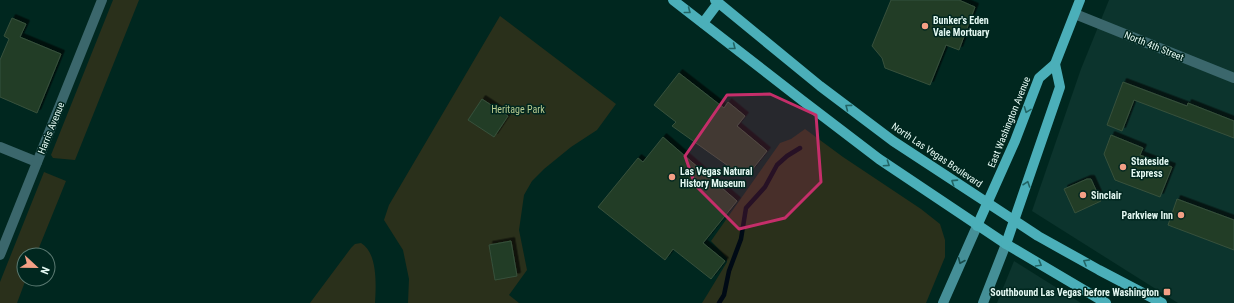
<svg xmlns="http://www.w3.org/2000/svg" width="1234" height="303" viewBox="0 0 1234 303" font-family="'Roboto Condensed',sans-serif">
  <defs>
    <filter id="shadow"><feDropShadow dx="3.5" dy="-3.5" stdDeviation="0" flood-color="#0009"/></filter>
  </defs>
  <rect width="100%" height="100%" fill="#00271f"/>
  <!-- built -->
  <g fill="#0c342d">
    <path d="M1109,0H1234V303H1178L1032,211L1081,69Z"/>
    <path d="M1014,261L1081,303H997Z"/>
  </g>
  <!-- green -->
  <g fill="#2a301b">
    <path d="M113,0H139L75,160L53,158L51,155Z"/>
    <path d="M500,16L616,104L597,130L571,147L544,169L532,181L524,195L519,230L527,270L509,295L519,303H408L409,279L403,250L384,220L389,205Z"/>
    <path d="M805,129L843,157L921,209L940,224L945,240V257L926,303H702L707,295L727,262V258L711,241L780,143L791,139Z"/>
    <path d="M44,172L66,181L36,255H24V279H26L17,303H0V282Z"/>
    <path d="M361,243C378,253 376,286 375,303H310L351,248L355,244Z"/>
  </g>
  <g fill="none" stroke-linecap="round" stroke-linejoin="round">
    <!-- stream -->
    <path stroke="#000a15" stroke-width="4.5" d="M719,303L724,295L729,271L741,239L746,208L765,187L777,165L787,156L800,148"/>
  </g>
  <!-- building -->
  <g fill="#233c28" stroke="#37513b" filter="url(#shadow)">
    <path d="M891,0H959L975,7L959,50L946,45L930,85L885,68L882,58L872,46Z"/>
    <path d="M12,18L26,24L20,37L61,54L37,113L0,97V60L9,39L4,36Z"/>
    <path d="M679,73L724,108L728,102L745,116L737,126L767,151L751,171L741,175L672,126L676,122L654,105Z"/>
    <path d="M1123,82L1187,106L1188,103L1234,121V138L1134,100L1122,131L1107,125Z"/>
    <path d="M482,99L508,116L494,137L468,120Z"/>
    <path d="M1111,135L1143,148L1140,155L1172,167L1160,197L1115,180L1104,154Z"/>
    <path d="M663,137L737,201L703,243L725,261L711,279L673,249L665,260L598,207L638,158L643,162Z"/>
    <path d="M1087,179H1091L1101,201L1075,213L1064,189Z"/>
    <path d="M1177,199L1234,220V250L1168,225Z"/>
    <path d="M511,241L517,276L495,280L489,245Z"/>
  </g>
  <g fill="none" stroke-linecap="round" stroke-linejoin="round">
    <!-- minor -->
    <g stroke="#3b676c" stroke-width="10">
      <path d="M1075,14L1234,78"/>
      <path d="M0,147L37,162"/>
      <path d="M0,255L102,0"/>
    </g>
    <!-- secondary -->
    <g stroke="#458f97" stroke-width="10">
      <path d="M943,303L977,226"/>
      <path d="M983,303L1006,244"/>
    </g>
    <!-- primary -->
    <g stroke="#4bafb9" stroke-width="10">
      <path d="M673,0L803,101L879,159L1006,244L1106,303"/>
      <path d="M715,0L820,86L893,141L948,177L1038,236L1099,270L1162,303"/>
      <path d="M703,23L718,3"/>
      <path d="M977,226L1015,141L1039,78L1055,64L1080,0"/>
      <path d="M1006,244L1060,87L1055,64"/>
    </g>
  </g>
  <!-- one-way arrows -->
  <defs><path id="oneway-chevron" d="M-2-3.5L2.5 0L-2 3.5" fill="none" stroke-width="1.6" stroke-linecap="round" stroke-linejoin="round"/></defs>
  <g stroke="#226464">
    <use href="#oneway-chevron" transform="translate(688 11) rotate(38)"/>
    <use href="#oneway-chevron" transform="translate(733 47) rotate(38)"/>
    <use href="#oneway-chevron" transform="translate(848 107) rotate(-143)"/>
    <use href="#oneway-chevron" transform="translate(1027 110) rotate(111)"/>
    <use href="#oneway-chevron" transform="translate(887 164) rotate(34)"/>
    <use href="#oneway-chevron" transform="translate(954 182) rotate(-147)"/>
    <use href="#oneway-chevron" transform="translate(1027 184) rotate(-71)"/>
    <use href="#oneway-chevron" transform="translate(1086 262) rotate(-151)"/>
    <use href="#oneway-chevron" transform="translate(1039 264) rotate(30)"/>
  </g>
  <use stroke="#184b49" href="#oneway-chevron" transform="translate(961 261) rotate(113)"/>
  <!-- marked area -->
  <path fill="#c52e6a" fill-opacity="0.2" stroke="#c52e6a" stroke-width="3" stroke-linejoin="round" d="M770,94L816,115L821,182L785,218L739,229L695,185L685,156L727,95Z"/>
  <!-- markers -->
  <g fill="#f39f85" stroke="#00271f" stroke-width="1.5">
    <circle cx="925" cy="26" r="4"/>
    <circle cx="1123" cy="167" r="4"/>
    <circle cx="672" cy="177" r="4"/>
    <circle cx="1083" cy="195" r="4"/>
    <circle cx="1181" cy="215" r="4"/>
    <rect x="1163" y="288" width="8" height="8" rx="2"/>
  </g>
  <g text-anchor="middle" dominant-baseline="central" stroke-width="3" stroke-linejoin="round" paint-order="stroke">
    <!-- poi labels -->
    <g font-size="10" font-weight="bold" fill="#e3f8f2" stroke="#00271f" text-anchor="start">
      <text x="933" y="20">Bunker's Eden<tspan x="933" dy="12">Vale Mortuary</tspan></text>
      <text x="1131" y="161">Stateside<tspan x="1131" dy="12">Express</tspan></text>
      <text x="680" y="171">Las Vegas Natural<tspan x="680" dy="12">History Museum</tspan></text>
      <text x="1091" y="195">Sinclair</text>
      <text x="1173" y="215" text-anchor="end">Parkview Inn</text>
      <text x="1159" y="292" text-anchor="end">Southbound Las Vegas before Washington</text>
    </g>
    <!-- street labels -->
    <g font-size="10" fill="#e3f8f2" stroke="#00271f">
      <text transform="translate(1154 46) rotate(22)">North 4th Street</text>
      <text transform="translate(1009 122) rotate(-68)">East Washington Avenue</text>
      <text transform="translate(51 128) rotate(-68)">Harris Avenue</text>
      <text transform="translate(937 155) rotate(34)">North Las Vegas Boulevard</text>
    </g>
    <!-- park labels -->
    <g font-size="10" fill="#b9ca90" stroke="#00271f">
      <text x="518" y="109">Heritage Park</text>
    </g>
  </g>
  <!-- north arrow -->
  <g transform="translate(36 267) rotate(112)"><circle r="19" fill="#00271f" stroke="#5b7b73"/>
  <path d="M0-3L7 15L0 10L-7 15Z" fill="#f39f85"/>
  <text y="-6" font-size="11" font-weight="bold" text-anchor="middle" fill="#e3f8f2">N</text>
  </g>
</svg>
